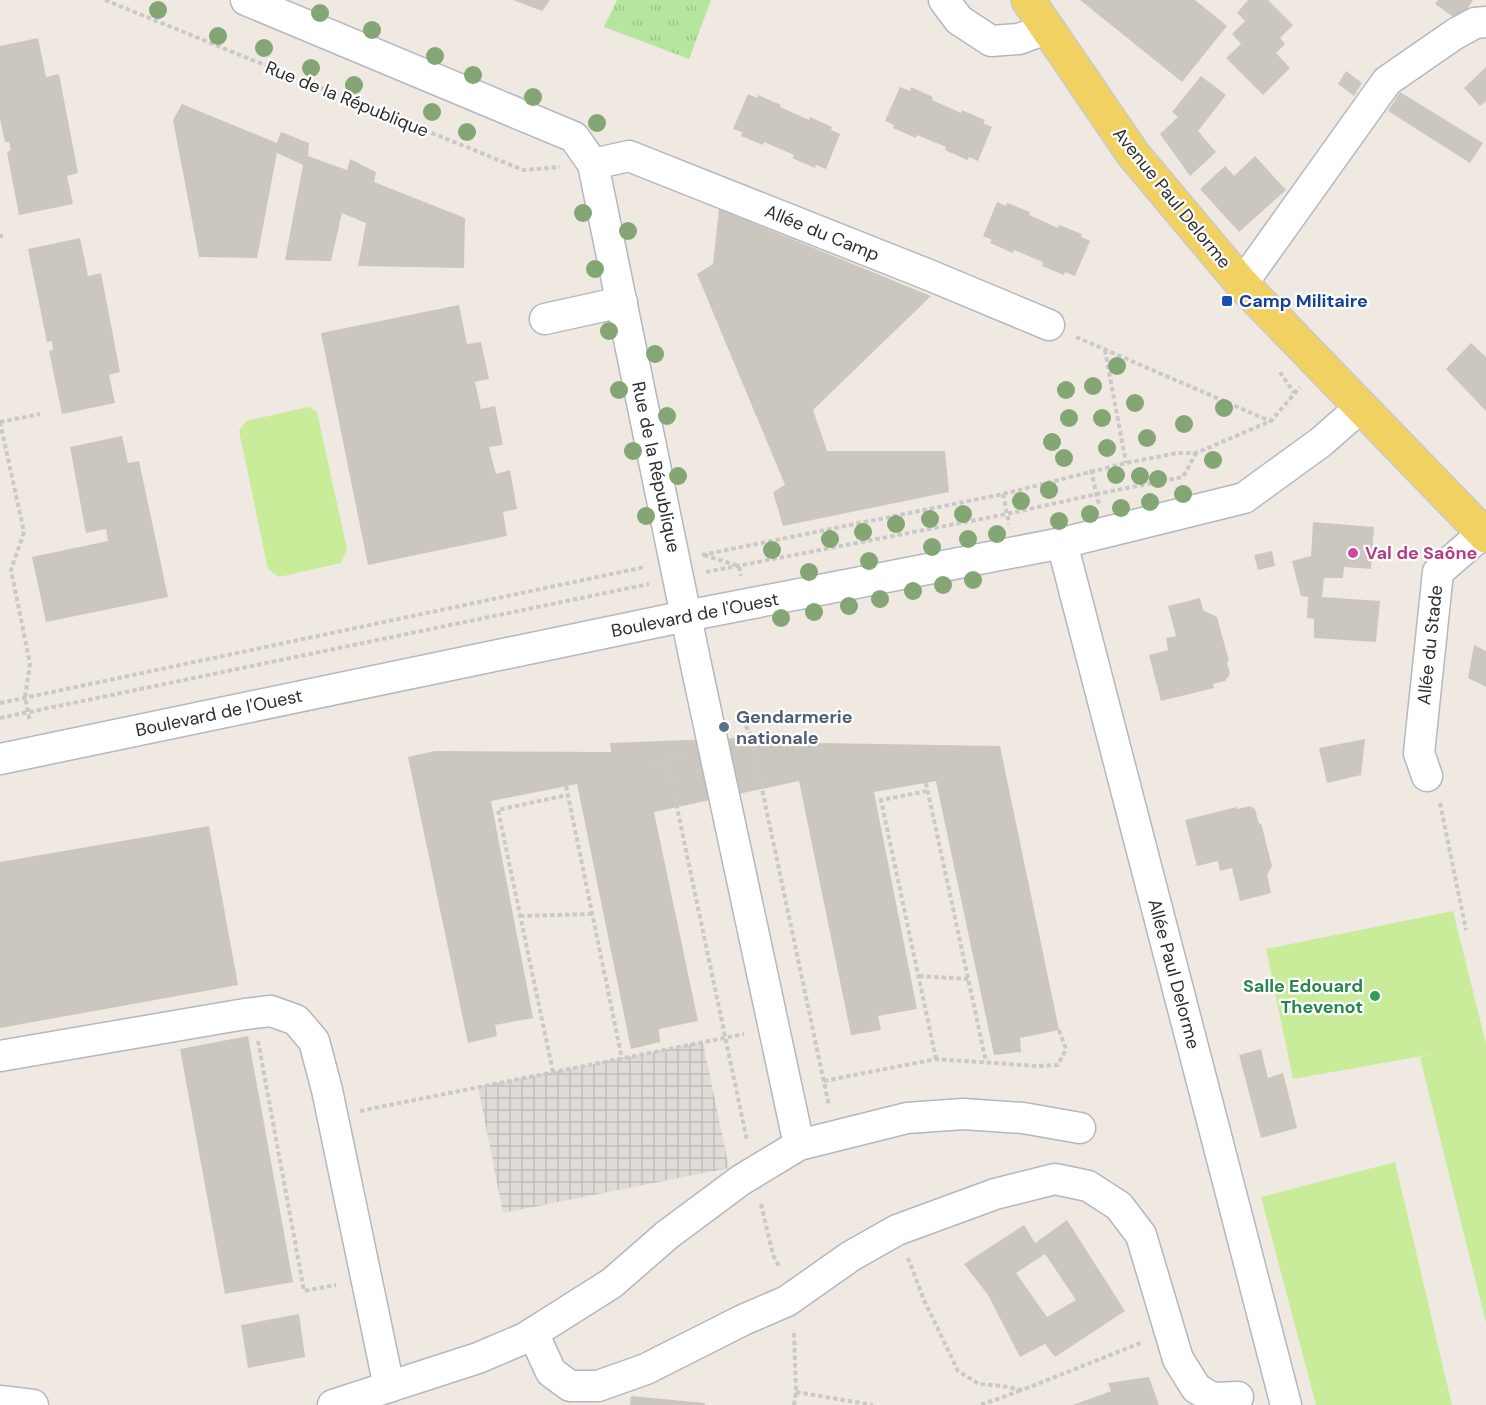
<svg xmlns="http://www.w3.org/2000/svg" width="1486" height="1405" viewBox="0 0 1486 1405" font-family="'DM Sans',sans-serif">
  <defs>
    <pattern id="grass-tufts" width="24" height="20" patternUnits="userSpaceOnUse" patternTransform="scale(1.5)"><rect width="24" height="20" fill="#b6e59e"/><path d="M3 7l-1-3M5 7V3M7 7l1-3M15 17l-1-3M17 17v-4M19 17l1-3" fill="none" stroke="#9dc588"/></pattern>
    <pattern id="plaza-grid" width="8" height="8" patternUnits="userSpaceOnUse" patternTransform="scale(1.5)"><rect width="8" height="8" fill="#dfdcd8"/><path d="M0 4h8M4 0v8" fill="none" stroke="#c0bdba"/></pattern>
  </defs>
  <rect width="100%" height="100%" fill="#efe9e1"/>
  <!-- grass -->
  <path fill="url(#grass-tufts)" d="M617,0H711L689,59L604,27Z"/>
  <!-- pitch -->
  <g fill="#c9ec9a">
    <path d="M308,407L317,412L347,549L341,563L279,577L268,569L239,431L246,421Z"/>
    <path d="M1453,911L1486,1044V1323L1420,1057L1433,1054L1293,1079L1266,949Z"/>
    <path d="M1395,1162L1452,1405H1316L1261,1197Z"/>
  </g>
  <!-- plaza -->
  <path fill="url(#plaza-grid)" d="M703,1042L729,1168L503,1213L478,1087Z"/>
  <!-- building -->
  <g fill="#cbc7bf" fill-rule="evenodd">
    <path d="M513,0H550L542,11Z"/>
    <path d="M1080,0H1195L1227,26L1182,82Z"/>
    <path d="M1248,0H1268L1293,25L1280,38L1285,44L1276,53L1290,68L1263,95L1226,58L1241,44L1232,34L1245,21L1237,13Z"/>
    <path d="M1438,0H1473L1459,21L1435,4Z"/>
    <path d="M38,38L46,77L59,74L78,173L67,176L73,204L19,215L7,152L11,150L9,142H5L0,119V46Z"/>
    <path d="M1486,67V101L1480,106L1464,88Z"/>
    <path d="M1346,71L1362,83L1354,96L1338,84Z"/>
    <path d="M1201,76L1226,95L1198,131L1216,152L1190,176L1160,134L1178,117L1172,112Z"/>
    <path d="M900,87L910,91L911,87L933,97L932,100L961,113L962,110L985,120L983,123L992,127L978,161L969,157L967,160L945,150L946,147L917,135L916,138L893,128L894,125L885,121Z"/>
    <path d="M1400,92L1483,143L1470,163L1388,111Z"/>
    <path d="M748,94L757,98L758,95L781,105L780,107L809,120L810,117L832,127L831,130L840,134L826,169L816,165L815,168L792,158L794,155L764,142L763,145L741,136L742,132L733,129Z"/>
    <path d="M182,104L277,143L281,132L309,143L308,156L347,170L350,159L376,172L374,182L465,218L464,268L358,266L366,223L342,213L331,261L285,260L303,165L277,153L257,258L199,257L173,120Z"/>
    <path d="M1255,156L1286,190L1239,232L1200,189L1225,166L1234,176Z"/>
    <path d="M997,202L1006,206L1007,203L1030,212L1029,215L1058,228L1059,225L1082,234L1081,237L1090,241L1075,276L1065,272L1064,275L1042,266L1043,262L1014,250L1013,253L990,243L992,240L983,236Z"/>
    <path d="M719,209L931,296L813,410L827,451H945L949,492L783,526L773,492L785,485L697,274L713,264Z"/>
    <path d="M80,238L88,276L101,273L120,372L109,375L115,403L62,414L49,351L53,350L52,341L47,342L28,249Z"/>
    <path d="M459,305L467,344L481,342L489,379L475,382L481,409L495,406L503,445L489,447L496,474L510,470L517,509L503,512L507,536L368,565L321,333Z"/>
    <path d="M1471,343L1486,357V411L1446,369Z"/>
    <path d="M122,436L128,463L139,461L168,597L46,622L32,557L108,541L106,529L86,533L70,447Z"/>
    <path d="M1313,522L1374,527L1371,569L1344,567L1343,578H1324L1322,597L1380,601L1376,642L1314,638V619L1307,618L1308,597L1301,596L1292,561L1311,556Z"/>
    <path d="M1272,551L1275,566L1258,570L1254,555Z"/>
    <path d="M1200,598L1203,610L1217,617L1229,661L1227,662L1230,674L1225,681L1213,684L1214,688L1161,701L1149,655L1168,650L1166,638L1176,636L1168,606Z"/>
    <path d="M1474,645L1486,651V687L1468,678Z"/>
    <path d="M819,735V743L1000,746L1059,1030L1020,1038L1021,1052L994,1055L936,781L874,792L917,1009L878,1016L881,1030L851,1035L799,781L654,812L698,1021L659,1029L660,1042L631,1049L577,784L491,801L533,1018L495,1025L497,1036L468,1043L408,757L435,751L611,752L610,743Z"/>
    <path d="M1365,739L1361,775L1327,783L1319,748Z"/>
    <path d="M1250,806L1255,809L1259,824L1261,823L1272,866L1267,875L1271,893L1240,901L1232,868L1220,871L1218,861L1197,866L1185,820L1237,807V809Z"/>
    <path d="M209,826L238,985L0,1028V862Z"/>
    <path d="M248,1036L293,1282L225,1294L180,1049Z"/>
    <path d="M1261,1049L1268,1078L1283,1073L1297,1128L1261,1138L1239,1055Z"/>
    <path d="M1067,1220L1125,1311L1055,1357L1045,1344L1020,1357L988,1295L964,1264L1024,1225L1035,1243ZM1045,1254L1076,1300L1047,1317L1016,1273Z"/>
    <path d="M299,1314L305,1357L248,1368L241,1325Z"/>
    <path d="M1149,1377L1159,1405H1073L1111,1391L1108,1383Z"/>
    <path d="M631,1396L705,1403V1405H630Z"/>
  </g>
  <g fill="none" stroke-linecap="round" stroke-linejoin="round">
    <!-- minor casing -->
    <g stroke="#b4b7c1" stroke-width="33">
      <g id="minor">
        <path d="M246,0L574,137L593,164L696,665L799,1145"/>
        <path d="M944,0L959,20L991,41L1019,39L1046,29"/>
        <path d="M593,164L629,156L929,275L1049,325"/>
        <path d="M1242,284L1387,81L1455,34L1475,23L1486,22"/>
        <path d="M545,319L622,302"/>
        <path d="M1062,543L1286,1405"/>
        <path d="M0,759L686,616L1062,543L1244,498L1321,442L1361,407"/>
        <path d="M1427,776L1419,753L1438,572L1483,533"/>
        <path d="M0,1056L245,1014L271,1011L296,1020L314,1041L327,1090L389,1387"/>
        <path d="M533,1333L551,1372L570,1386H598L646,1369L743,1320L787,1301L851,1256L897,1230L995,1194L1055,1179L1088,1186L1119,1206L1141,1235L1178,1359L1196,1388L1212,1398L1238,1397"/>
        <path d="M0,1401L33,1405"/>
        <path d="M333,1405L478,1358L525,1338L612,1283L667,1235L741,1180L799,1145L907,1118L963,1114L1023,1118L1080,1128"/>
      </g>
    </g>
    <!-- major casing -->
    <g stroke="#c9c9c9" stroke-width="36">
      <path id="major" d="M1028,0L1133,154L1242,284L1486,536"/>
    </g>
    <!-- path -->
    <g stroke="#c9c9c9" stroke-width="4" stroke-dasharray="4.5 3" stroke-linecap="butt">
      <path d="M105,0L523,170L560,167"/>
      <path d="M0,236H3"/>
      <path d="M1076,337L1270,421"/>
      <path d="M1105,350L1126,463"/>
      <path d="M1280,372L1294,393"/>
      <path d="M0,422L24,532L11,570L30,664L25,697L30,722"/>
      <path d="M0,422L40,414"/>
      <path d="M1091,470L1099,505"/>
      <path d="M1003,494L1009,524"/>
      <path d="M702,555L1003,494L1126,463L1177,453H1196L1271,421L1300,387"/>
      <path d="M704,555L739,566L741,576"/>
      <path d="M706,572L1007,514L1097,494L1183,477L1196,453"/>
      <path d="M0,703L645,567"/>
      <path d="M0,718L649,584"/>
      <path d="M741,720L750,732L829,1106"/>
      <path d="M667,760L747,1141"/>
      <path d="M645,765L685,757"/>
      <path d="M926,783L986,1062"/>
      <path d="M566,786L622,1059"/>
      <path d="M927,791L881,800L936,1059"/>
      <path d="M1440,803L1466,930"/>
      <path d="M520,916L592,914"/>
      <path d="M919,976L968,979"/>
      <path d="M258,1041L304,1291L336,1285"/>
      <path d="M553,1072L498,810L567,795"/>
      <path d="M824,1081L936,1059L1037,1066L1058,1065L1066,1049L1059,1030"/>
      <path d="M360,1111L744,1034"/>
      <path d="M761,1204L773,1255L780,1268"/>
      <path d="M908,1258L924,1300L958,1371L979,1384L1002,1386L1022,1390L1143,1342"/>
      <path d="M796,1392L873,1405"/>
      <path d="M794,1405L796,1392L794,1330"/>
      <path d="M981,1405L1022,1390"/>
    </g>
    <!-- minor -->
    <use href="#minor" stroke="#fff" stroke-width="30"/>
    <!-- major -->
    <use href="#major" stroke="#f2d163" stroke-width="33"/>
  </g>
  <!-- trees -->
  <g fill="#84a574">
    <circle cx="158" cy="10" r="9"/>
    <circle cx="320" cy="13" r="9"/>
    <circle cx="372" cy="30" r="9"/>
    <circle cx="218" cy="36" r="9"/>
    <circle cx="264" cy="48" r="9"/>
    <circle cx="435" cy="56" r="9"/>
    <circle cx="311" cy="68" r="9"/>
    <circle cx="473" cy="75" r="9"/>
    <circle cx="354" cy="85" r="9"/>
    <circle cx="533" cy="97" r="9"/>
    <circle cx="432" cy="112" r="9"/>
    <circle cx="597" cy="123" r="9"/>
    <circle cx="467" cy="132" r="9"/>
    <circle cx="583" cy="213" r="9"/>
    <circle cx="628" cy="231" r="9"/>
    <circle cx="595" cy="269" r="9"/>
    <circle cx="609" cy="331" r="9"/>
    <circle cx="655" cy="354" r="9"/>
    <circle cx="1117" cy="366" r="9"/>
    <circle cx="1093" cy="386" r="9"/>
    <circle cx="619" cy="390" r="9"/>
    <circle cx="1066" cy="390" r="9"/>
    <circle cx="1135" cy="403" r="9"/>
    <circle cx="1224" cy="408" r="9"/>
    <circle cx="667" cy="416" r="9"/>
    <circle cx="1069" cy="418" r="9"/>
    <circle cx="1102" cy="418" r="9"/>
    <circle cx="1184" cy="424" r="9"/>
    <circle cx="1147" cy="438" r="9"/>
    <circle cx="1052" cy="442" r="9"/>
    <circle cx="1107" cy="448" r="9"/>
    <circle cx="633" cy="451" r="9"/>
    <circle cx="1064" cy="458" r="9"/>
    <circle cx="1213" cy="460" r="9"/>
    <circle cx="1116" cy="475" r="9"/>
    <circle cx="678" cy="476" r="9"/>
    <circle cx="1140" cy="476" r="9"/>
    <circle cx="1158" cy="479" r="9"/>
    <circle cx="1049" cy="490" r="9"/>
    <circle cx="1183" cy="494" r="9"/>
    <circle cx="1021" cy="501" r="9"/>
    <circle cx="1150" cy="502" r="9"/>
    <circle cx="1121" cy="508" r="9"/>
    <circle cx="963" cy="514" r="9"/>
    <circle cx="1090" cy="514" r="9"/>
    <circle cx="646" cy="516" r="9"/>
    <circle cx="930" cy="519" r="9"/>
    <circle cx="1059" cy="521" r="9"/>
    <circle cx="896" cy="524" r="9"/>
    <circle cx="863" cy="532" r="9"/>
    <circle cx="997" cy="534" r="9"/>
    <circle cx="830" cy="539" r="9"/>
    <circle cx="968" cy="539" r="9"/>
    <circle cx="932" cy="547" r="9"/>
    <circle cx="772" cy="550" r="9"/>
    <circle cx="869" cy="561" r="9"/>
    <circle cx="809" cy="572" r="9"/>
    <circle cx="973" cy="580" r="9"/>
    <circle cx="943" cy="585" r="9"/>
    <circle cx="913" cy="591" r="9"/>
    <circle cx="880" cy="599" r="9"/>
    <circle cx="849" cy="606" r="9"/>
    <circle cx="814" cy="612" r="9"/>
    <circle cx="781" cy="618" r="9"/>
  </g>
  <!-- markers -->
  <rect fill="#1a4fb4" stroke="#fff" stroke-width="2" x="1221" y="295" width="12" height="12" rx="3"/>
  <circle fill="#d1479c" stroke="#fff" stroke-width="2" cx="1353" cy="553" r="6"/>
  <circle fill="#5c6f8a" stroke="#fff" stroke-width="2" cx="724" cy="727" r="6"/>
  <circle fill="#2e9e5b" stroke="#fff" stroke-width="2" cx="1375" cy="996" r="6"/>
  <g text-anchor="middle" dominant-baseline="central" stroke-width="4.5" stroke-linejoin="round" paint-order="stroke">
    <!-- street labels -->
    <g font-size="18" fill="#2e2e2e" stroke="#fff">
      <text transform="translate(347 99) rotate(22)">Rue de la République</text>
      <text transform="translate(1172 198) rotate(51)">Avenue Paul Delorme</text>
      <text transform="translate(822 233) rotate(22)">Allée du Camp</text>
      <text transform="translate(656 467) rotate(78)">Rue de la République</text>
      <text transform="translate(695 615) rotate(-11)">Boulevard de l'Ouest</text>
      <text transform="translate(1430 645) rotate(-84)">Allée du Stade</text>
      <text transform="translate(219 713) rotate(-12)">Boulevard de l'Ouest</text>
      <text transform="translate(1174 974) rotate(75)">Allée Paul Delorme</text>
    </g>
    <!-- transit labels -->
    <g font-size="18" font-weight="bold" fill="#164399" stroke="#fff" text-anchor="start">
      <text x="1239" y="301">Camp Militaire</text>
    </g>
    <!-- hotel labels -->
    <g font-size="18" font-weight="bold" fill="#b23c85" stroke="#fff" text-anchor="start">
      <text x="1365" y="553">Val de Saône</text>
    </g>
    <!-- service labels -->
    <g font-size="18" font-weight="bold" fill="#4e5e75" stroke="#fff" text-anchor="start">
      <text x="736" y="717">Gendarmerie<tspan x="736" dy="21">nationale</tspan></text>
    </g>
    <!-- leisure labels -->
    <g font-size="18" font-weight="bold" fill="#27864d" stroke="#fff" text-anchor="end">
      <text x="1363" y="986">Salle Edouard<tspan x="1363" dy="21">Thevenot</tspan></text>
    </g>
  </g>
</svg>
